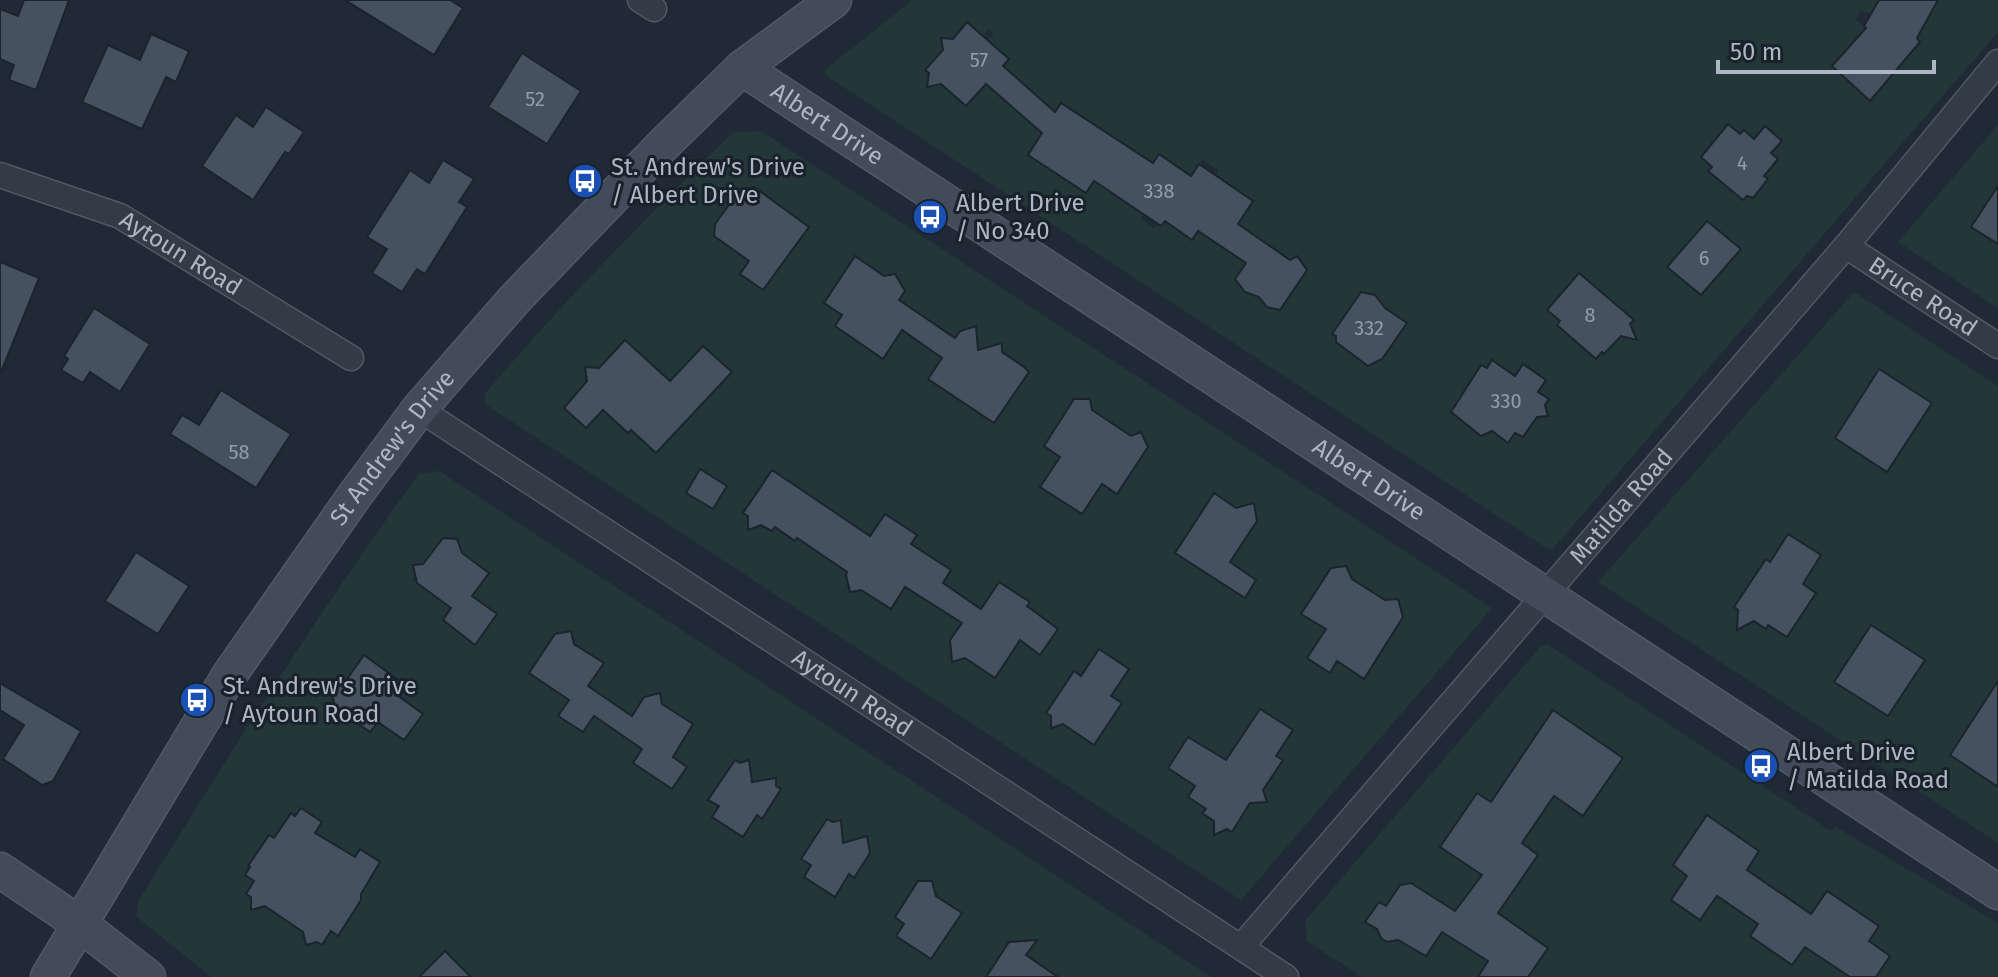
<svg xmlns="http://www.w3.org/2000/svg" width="1998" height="977" viewBox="0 0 1998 977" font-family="'Fira Sans',sans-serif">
  <rect width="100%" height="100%" fill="#202a36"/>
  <!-- green -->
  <g fill="#233738" fill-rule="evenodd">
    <path d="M913,0H1879L1871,14L1861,10L1856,20L1866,28L1870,101L1912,48H1917L1920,43L1917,38L1936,3L1931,0H1998V32L1551,551L825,75L824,72L828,67ZM968,22L983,36L989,29L994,35L988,40L1009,59L1003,66L1014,108L986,84H941L926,69L943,50L942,44L947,38L953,39ZM1159,154L1191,176L1202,159L1219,171L1208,188L1229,185L1253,201L1204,221L1166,218L1161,226L1158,224L1154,228L1141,219Z"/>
    <path d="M1998,125V186L1972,227L1998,244V308L1898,242Z"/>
    <path d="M761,131L1492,608L1241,900L485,404V394C562,302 647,218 733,132Z"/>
    <path d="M1854,292L1998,386V843L1598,582Z"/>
    <path d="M439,471L1211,977H211L136,916L139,900C229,755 319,611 419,474ZM450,538L459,542L458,550L472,596L497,615L475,644L443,621L451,608L412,580L442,539Z"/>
    <path d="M1547,644L1831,831L1836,827L1998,923V977H1362L1307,941L1305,921L1541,646Z"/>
  </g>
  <!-- building -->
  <g fill="#465160" stroke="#1b232d" stroke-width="2">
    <path d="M24,0H69L36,90L9,80L14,65L0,59V9L18,16Z"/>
    <path d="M345,0H450L463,8L434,55Z"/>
    <path d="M1879,0H1938L1917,38L1920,42L1870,101L1832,66L1866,28L1864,26Z"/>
    <path d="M967,22L1009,59L1003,66L1055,112L1061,103L1153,163L1159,154L1191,176L1199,164L1253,201L1238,224L1290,260L1297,256L1307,270L1280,310L1267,307L1259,297L1245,292L1235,279L1246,263L1198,231L1192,240L1165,221L1161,226L1094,181L1086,193L1028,155L1042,133L986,84L966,106L941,84L927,87L929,73L925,70L943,50L941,38L953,39Z"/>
    <path d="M151,34L189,51L176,82L166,77L142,129L82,102L108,45L140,60Z"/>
    <path d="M522,53L581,91L547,144L488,107Z"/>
    <path d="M266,107L304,132L289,154L285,152L253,200L202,166L236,115L253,127Z"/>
    <path d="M1728,124L1740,134L1744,130L1754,139L1765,126L1782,141L1771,153L1778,159L1764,176L1768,179L1753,198L1747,196L1743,200L1708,171L1712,167L1701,157Z"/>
    <path d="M443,160L474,179L459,202L467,207L425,274L417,269L402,292L372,273L387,249L367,237L410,170L429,183Z"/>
    <path d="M1998,186V244L1971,227Z"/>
    <path d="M754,187L809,227L763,290L740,274L749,261L714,236L715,224L740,190Z"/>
    <path d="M1707,221L1741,249L1701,295L1667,267Z"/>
    <path d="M855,256L884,276L895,274L905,291L899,300L955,338L960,331L976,326L978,350L1002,343V352L1024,367L1029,372L994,423L928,379L942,358L902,330L883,359L835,326L842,315L824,303Z"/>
    <path d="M0,262L39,278L1,372H0Z"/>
    <path d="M1579,273L1634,320L1630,324L1637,340L1621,336L1604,354L1602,352L1596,359L1557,325L1560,321L1547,310Z"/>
    <path d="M1361,292L1375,295L1385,308L1407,323L1382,359L1368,366L1336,342V336L1332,334Z"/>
    <path d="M94,308L150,344L120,392L90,372L83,383L61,370L68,359L64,356Z"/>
    <path d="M625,340L670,381L703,346L732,372L656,453L631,430L628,433L603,410L586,428L564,408L587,381L585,367L599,368Z"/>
    <path d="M1492,360L1515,376L1523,364L1546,380L1538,392L1549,399L1545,405L1548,416L1537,417L1523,437L1515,433L1508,443L1492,431L1481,436L1451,412L1481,365L1487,368Z"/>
    <path d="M1879,369L1932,403L1887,472L1835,438Z"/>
    <path d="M221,390L291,434L256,488L170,434L182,415L199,425Z"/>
    <path d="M1074,399H1090L1092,410L1131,436L1141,432L1148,447L1117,494L1102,484L1082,514L1040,487L1060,457L1044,446Z"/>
    <path d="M700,469L727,486L713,509L686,493Z"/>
    <path d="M772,470L870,536L885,514L917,535L911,544L951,570L943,583L981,609L999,582L1030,602L1027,606L1058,629L1040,655L1020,640L995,678L965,658L952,662L950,640L962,623L905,587L891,609L861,590L850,592L846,575L847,572L797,538L795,541L775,527L772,531L761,525L748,530V516L743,513Z"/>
    <path d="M1214,493L1236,508L1254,503L1257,521L1230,562L1256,580L1245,598L1175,553Z"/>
    <path d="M1788,534L1821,555L1803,584L1816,593L1787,637L1768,625L1766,629L1754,621L1737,630L1738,610L1734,607L1766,559L1770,562Z"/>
    <path d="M443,538L457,539L462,553L489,573L472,596L497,614L475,645L443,620L451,608L417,583L413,565L423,564Z"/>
    <path d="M136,552L189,586L158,634L105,601Z"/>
    <path d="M1346,566L1352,579L1385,600L1398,599L1403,617L1364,679L1337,661L1330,673L1307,658L1326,629L1301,614L1331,568Z"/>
    <path d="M1871,625L1925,660L1888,716L1834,682Z"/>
    <path d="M571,631L574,644L604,663L588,686L632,716L644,697L660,693L662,704L693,724L673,757L687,767L672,789L633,763L642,749L594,716L583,732L558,716L569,700L529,673L555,634Z"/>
    <path d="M1099,649L1129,669L1111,696L1122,703L1094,745L1063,724L1051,728V716L1046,713L1074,671L1081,676Z"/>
    <path d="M364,655L405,685L397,695L423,714L404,740L378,722L370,732L335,707L330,686H342Z"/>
    <path d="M1998,681V787L1950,755Z"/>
    <path d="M0,683L81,731L53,781L42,785L3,759L24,725L0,710Z"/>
    <path d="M1260,709L1293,730L1276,756L1283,760L1263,790L1267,802L1250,803L1232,832L1227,829L1214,835V821L1202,813L1206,809L1188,797L1195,786L1168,768L1188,737L1226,760Z"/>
    <path d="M1553,710L1623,758L1583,816L1554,796L1522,843L1538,855L1498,913L1548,948L1528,977H1478L1488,961L1442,932L1426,956L1398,940L1387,942L1381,938L1377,929L1365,922L1379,902L1386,906L1400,885L1411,883L1455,911L1482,875L1440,847L1477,793L1491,802Z"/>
    <path d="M735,760L740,763L749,760L752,782L776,778V786L781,789L762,819L757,815L743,837L712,817L719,806L708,800Z"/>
    <path d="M301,808L322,822L315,833L355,857L360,849L380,862L361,894V900L338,936L331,931L322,945L317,942L306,945L303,932L265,906L251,910V897L246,894L254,881L245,875L250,867L248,866L269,835L274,838L291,813L295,816Z"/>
    <path d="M1707,815L1759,851L1747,870L1811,914L1827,891L1879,926L1869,941L1890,956L1876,977H1850L1805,947L1792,965L1750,936L1758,924L1717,896L1700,920L1671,900L1687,876L1673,865Z"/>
    <path d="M827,819L833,822L841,820L843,843L867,836L870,853L854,878L849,874L835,897L804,877L811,865L801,859Z"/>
    <path d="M918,881H932L936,896L962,913L931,959L896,936L904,924L895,917Z"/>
    <path d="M1037,940L1026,955L1058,977H986L1009,942Z"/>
    <path d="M445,951L471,977H419Z"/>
  </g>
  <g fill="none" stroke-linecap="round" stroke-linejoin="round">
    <!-- street casing -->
    <g stroke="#515964" stroke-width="27">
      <g id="street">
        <path d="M640,0L654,9"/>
        <path id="s1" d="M0,175L120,216L351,358"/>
        <path id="s2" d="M1846,246L1998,346"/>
        <path id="s3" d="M419,409L1286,977"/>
        <path id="s4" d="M1241,947L1846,246L1998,62"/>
      </g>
    </g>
    <!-- secondary casing -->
    <g stroke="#515964" stroke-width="37">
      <g id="secondary">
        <path id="s5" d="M742,68L1998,892"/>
        <path d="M0,870L80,924L148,977"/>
        <path id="s6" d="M48,977L230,674L355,495L419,409L514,300L663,145L742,68L834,0"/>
      </g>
    </g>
    <!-- street -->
    <use href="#street" stroke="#333c46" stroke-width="24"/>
    <!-- secondary -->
    <use href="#secondary" stroke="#414b59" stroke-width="34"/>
  </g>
  <!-- icons -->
  <defs>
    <g id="bus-disc" transform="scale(1.8)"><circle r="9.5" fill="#1a4fb4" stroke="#19212b"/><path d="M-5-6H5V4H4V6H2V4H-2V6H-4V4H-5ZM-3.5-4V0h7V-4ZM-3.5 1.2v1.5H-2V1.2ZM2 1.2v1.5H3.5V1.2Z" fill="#fff"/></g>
  </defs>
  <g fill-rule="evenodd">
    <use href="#bus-disc" x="585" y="181"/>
    <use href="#bus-disc" x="930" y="217"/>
    <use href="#bus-disc" x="197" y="700"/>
    <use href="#bus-disc" x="1761" y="766"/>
  </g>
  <g text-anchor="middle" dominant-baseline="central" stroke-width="6" stroke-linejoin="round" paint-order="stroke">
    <!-- number labels -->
    <g font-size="20" fill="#939daa">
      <text x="979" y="60">57</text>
      <text x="535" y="99">52</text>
      <text x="1742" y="163">4</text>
      <text x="1159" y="191">338</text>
      <text x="1704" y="258">6</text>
      <text x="1590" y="315">8</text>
      <text x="1369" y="328">332</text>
      <text x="1506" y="401">330</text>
      <text x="239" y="452">58</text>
    </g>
    <!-- street labels -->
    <g font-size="24" fill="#adb6c3" stroke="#19212b">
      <text stroke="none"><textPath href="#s5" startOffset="102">Albert Drive</textPath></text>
      <text stroke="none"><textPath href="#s1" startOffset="198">Aytoun Road</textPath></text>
      <text stroke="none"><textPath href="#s2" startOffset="92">Bruce Road</textPath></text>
      <text stroke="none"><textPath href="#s6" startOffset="632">St Andrew's Drive</textPath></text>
      <text stroke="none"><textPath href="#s5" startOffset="750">Albert Drive</textPath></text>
      <text stroke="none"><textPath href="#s4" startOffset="582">Matilda Road</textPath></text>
      <text stroke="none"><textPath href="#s3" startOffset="518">Aytoun Road</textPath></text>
    </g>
    <!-- poi labels -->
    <g font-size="24" fill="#adb6c3" stroke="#19212b" text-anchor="start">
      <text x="611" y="167">St. Andrew's Drive<tspan x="611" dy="28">/ Albert Drive</tspan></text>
      <text x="956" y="203">Albert Drive<tspan x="956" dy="28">/ No 340</tspan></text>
      <text x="223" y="686">St. Andrew's Drive<tspan x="223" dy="28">/ Aytoun Road</tspan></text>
      <text x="1787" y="752">Albert Drive<tspan x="1787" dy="28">/ Matilda Road</tspan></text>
    </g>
  </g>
  <!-- scale -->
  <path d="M1718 60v12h216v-12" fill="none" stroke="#adb6c3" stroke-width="4"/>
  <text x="1730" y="60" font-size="24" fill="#adb6c3" stroke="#19212b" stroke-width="6" paint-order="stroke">50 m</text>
</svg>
